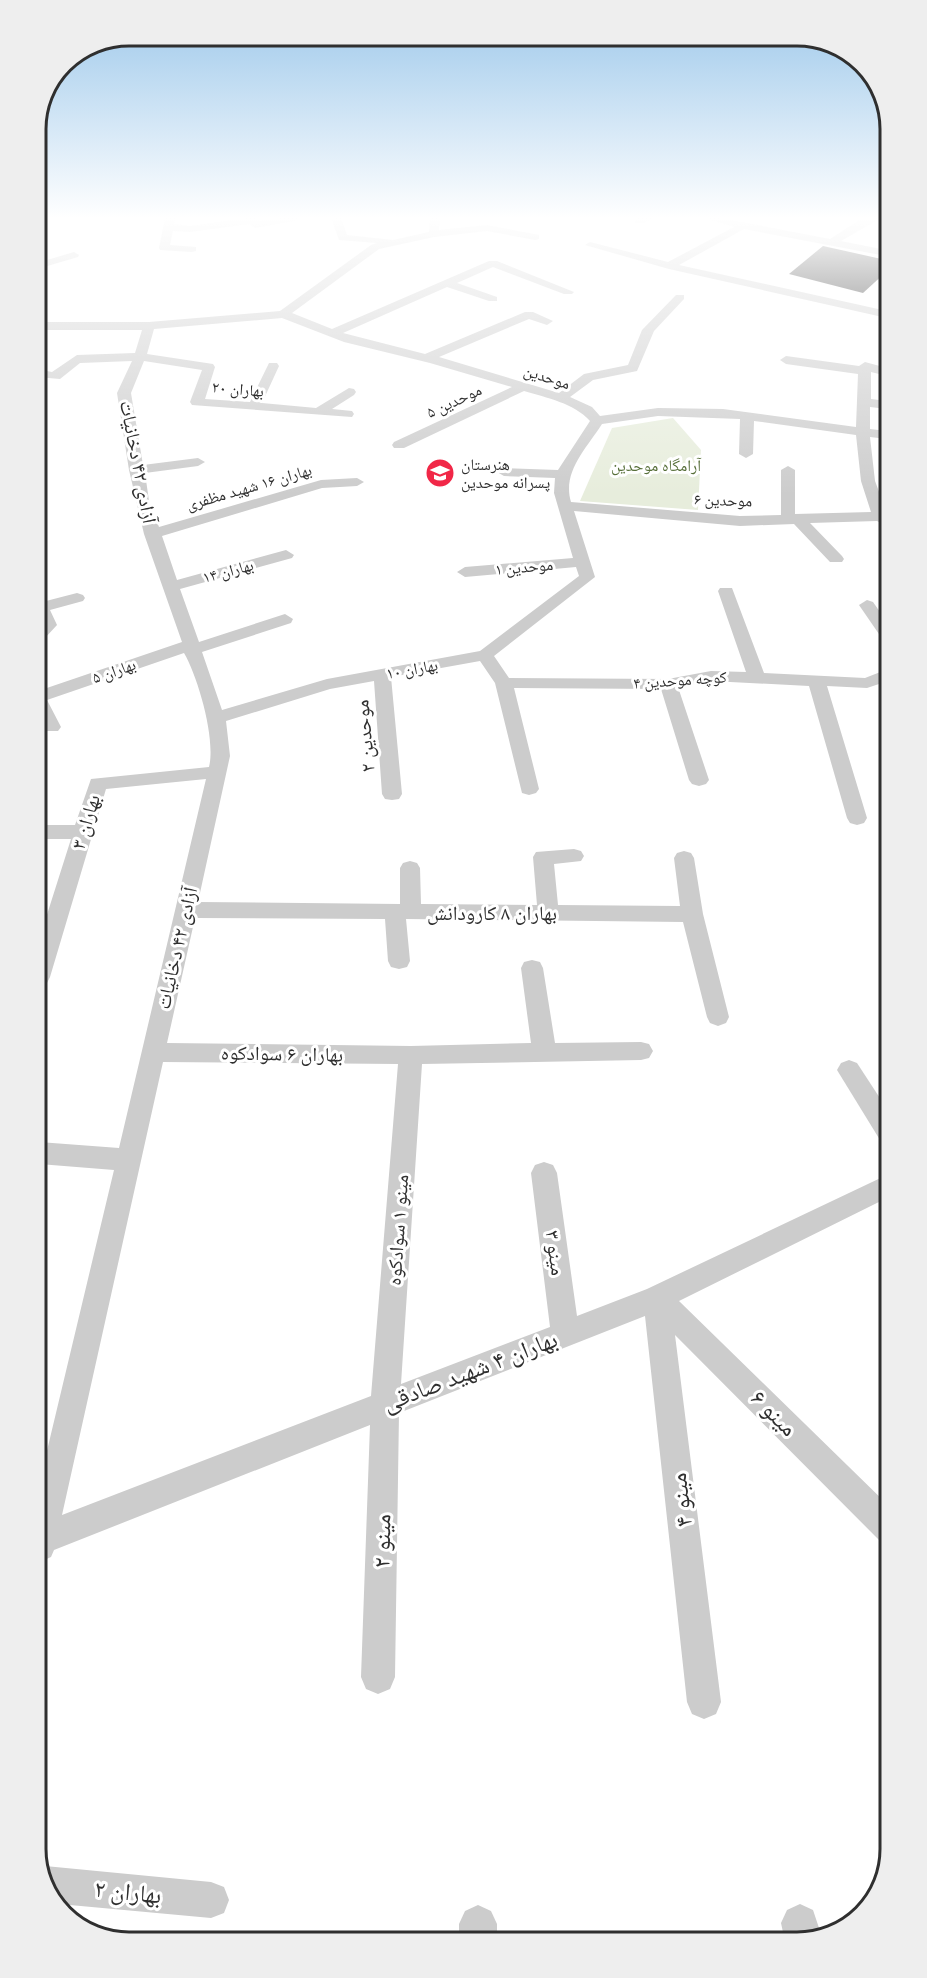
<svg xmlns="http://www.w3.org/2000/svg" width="927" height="1978" viewBox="0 0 927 1978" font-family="Karla,'Noto Naskh Arabic',sans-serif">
  <rect width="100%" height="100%" fill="#fff"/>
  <!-- green -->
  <path fill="#e7eddc" d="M673,418L701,450L698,510L580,501L612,428Z"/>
  <!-- building -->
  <path fill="#161616" d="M823,246L886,260V272L863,293L789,274Z"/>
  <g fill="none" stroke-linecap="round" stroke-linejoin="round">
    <!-- minor -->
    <g fill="#ccc" fill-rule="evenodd">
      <path d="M165,218H175L174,224L190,226L247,218H256L258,221L279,218H299L294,221L255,228L249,224L190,232L173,231L170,245L196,247V251L192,252L160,250L159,248Z"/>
      <path d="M333,218H341L347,235L393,240L429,232L430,218H440L439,230L487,225L539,235V239L535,240L487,231L434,237L379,249L292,313L332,329L489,261H497L574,292L572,294H564L493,267L457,283L497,297V301H489L447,287L343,333L425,354L525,312H533L553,321L547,325L529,319L439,357L559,393L584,374L628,365L642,330L676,295H684V299L654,331L637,371L593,380L570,397L592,407L600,416L658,408L723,409L856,427L858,374L786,364L780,360L786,356L859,366L865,362L887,368V376L871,372V399L887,401V409L870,407V429L887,431V439L870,437L875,481L887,513V526L877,521L810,523L842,556L844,559L842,562H830L794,524L740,526L574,511L595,577L494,656L509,678L668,679L711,671L746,672L718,591L720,588H732L764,673L865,678L888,669V681L867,688L827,686L867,818L864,823L857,825L850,823L847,818L809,686L711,681L678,687L709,780L706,784L699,786L692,784L689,780L661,689L514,688L539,789L536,793L529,795L522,793L495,683L480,661L391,677L402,794L399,799L392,800L385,799L382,794L374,681L330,689L226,721L230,756L198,902L400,904V868L403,863L410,861L417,863L420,868L421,904L537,905L533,857L536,852L574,849L581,851L584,856L581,861L554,864L558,905L680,906L674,858L677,853L684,851L691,853L694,858L703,914L729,1017L726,1023L718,1026L710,1023L707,1017L683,922L406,919L410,961L407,967L399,969L391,967L388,961L385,919L195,918L167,1043L411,1046L531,1043L521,968L524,962L532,960L540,962L543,968L555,1043L641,1042L649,1044L653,1051L649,1058L641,1060L422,1064L401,1384L550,1327L531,1173L535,1165L544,1162L553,1165L557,1173L577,1316L647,1289L889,1174V1197L679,1301L890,1507V1545L879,1540L675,1335L721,1702L716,1714L704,1719L692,1714L687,1702L645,1316L399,1413L395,1677L390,1689L378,1694L366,1689L361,1677L370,1425L54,1550L51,1557L40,1562V1480L114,1170L39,1164V1142L119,1148L206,779L106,789L50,977L47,983L39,985L38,943L71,839H38V825H75L91,779L209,767C216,739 198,677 184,653L47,700L61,727L58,731H46L38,717V691L182,642L144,534L129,470L117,393L132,361L80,363L60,379L37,377V369L52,372L77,355L135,353L142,330H37V322H149L280,311L371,245L377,243L339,240L332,220ZM282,318L344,342L430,363L512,387L394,442L392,445L394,448H404L524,391C547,398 574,403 590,421L558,470L504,468L497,472L504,476L555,478L554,493L573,558L465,567L457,572L465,577L576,567L579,576L480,651L327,679L222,710L202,652L291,623L293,619L285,614L199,642L180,589L292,558L294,555L286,550L177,580L162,536L322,488L357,486L364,482L357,478L321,480L159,527L149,501L145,473L198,466L205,462L198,458L143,465L131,393L144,361L202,370L190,402L192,405L352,417L354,414L352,411L332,409L354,395L356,392L354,389L349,388L316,408L262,403L279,366L277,363H269L250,402L205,399L215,367L213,364L147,354L154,329ZM658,416L740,419L739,454L746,458L753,454L754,421L856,435L861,481L871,512L795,514V470L788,466L781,470V515L740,516L571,502C562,472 586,449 602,424ZM163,1062L398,1064L371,1396L62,1515Z"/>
      <path d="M640,218H655L643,223H635V219Z"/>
      <path d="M705,218H721L830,239L861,219L881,218L841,241L886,250V256L744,229L679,265L887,311V318L669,269L585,245L590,242L668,262L734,227Z"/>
      <path d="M74,252L79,255L78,257L37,269V263Z"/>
      <path d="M77,593L83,595L85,598L83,601L50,610L57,625L44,639L38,640V626L40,624L38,618V595L44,597L46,601Z"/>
      <path d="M867,600L873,602L887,622V638L881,637L859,605Z"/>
      <path d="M849,1060L857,1063L889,1112V1143L880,1140L837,1070L841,1063Z"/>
      <path d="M45,1866L211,1882L224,1887L229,1900L224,1913L211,1918L59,1904L41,1879V1867Z"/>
      <path d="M800,1904L813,1910L822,1937H784L781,1923L787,1910Z"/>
      <path d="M478,1905L491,1911L497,1924V1939H459V1924L465,1911Z"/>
    </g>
  </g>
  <!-- sky -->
  <linearGradient id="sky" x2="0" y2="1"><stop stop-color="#9bc7ea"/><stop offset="0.44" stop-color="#fff"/><stop offset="1" stop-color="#fff" stop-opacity="0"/></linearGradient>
  <rect width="927" height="495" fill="url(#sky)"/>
  <!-- icons -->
  <defs>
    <g id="school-disc" transform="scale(1.5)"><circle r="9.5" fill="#f12747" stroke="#fff"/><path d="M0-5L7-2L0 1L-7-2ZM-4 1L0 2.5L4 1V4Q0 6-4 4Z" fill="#fff"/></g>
  </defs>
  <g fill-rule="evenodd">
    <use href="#school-disc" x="440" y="473"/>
  </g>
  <g text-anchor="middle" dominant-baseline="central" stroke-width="6" stroke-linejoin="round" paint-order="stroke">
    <!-- far-street labels -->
    <g font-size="16" fill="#2f2f2f" stroke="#fff">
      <text transform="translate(547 377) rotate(18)">موحدین</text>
      <text transform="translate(238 389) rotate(5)">بهاران ۲۰</text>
      <text transform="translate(454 401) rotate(-25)">موحدین ۵</text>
      <text transform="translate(249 487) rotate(-16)">بهاران ۱۶ شهید مظفری</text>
      <text transform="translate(723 500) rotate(2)">موحدین ۶</text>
      <text transform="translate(524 567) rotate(-5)">موحدین ۱</text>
      <text transform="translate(228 571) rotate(-15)">بهاران ۱۴</text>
      <text transform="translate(412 669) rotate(-10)">بهاران ۱۰</text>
      <text transform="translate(114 671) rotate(-19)">بهاران ۵</text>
      <text transform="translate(680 680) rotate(-4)">کوچه موحدین ۴</text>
    </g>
    <!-- far-poi labels -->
    <g font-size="16" fill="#2f2f2f" stroke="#fff" text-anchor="start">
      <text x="461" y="464">هنرستان<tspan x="461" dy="18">پسرانه موحدین</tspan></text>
    </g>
    <!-- far-park labels -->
    <g font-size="16" fill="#576f39" stroke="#fff">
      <text x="656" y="465">آرامگاه موحدین</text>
    </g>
    <!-- street labels -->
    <g font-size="20" fill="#2f2f2f" stroke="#fff">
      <text transform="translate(138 462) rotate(79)">آزادی ۴۲ دخانیات</text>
      <text transform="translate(365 736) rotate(-95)">موحدین ۲</text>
      <text transform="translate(86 822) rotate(-73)">بهاران ۳</text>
      <text x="492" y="913">بهاران ۸ کارودانش</text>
      <text transform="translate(177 948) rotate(-77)">آزادی ۴۲ دخانیات</text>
      <text transform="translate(282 1054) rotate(1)">بهاران ۶ سوادکوه</text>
      <text transform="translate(398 1230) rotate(-86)">مینو ۱ سوادکوه</text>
      <text transform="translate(555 1253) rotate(82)">مینو ۳</text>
    </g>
    <!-- near-street labels -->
    <g font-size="24" fill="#2f2f2f" stroke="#fff">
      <text transform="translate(470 1371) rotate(-21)">بهاران ۴ شهید صادقی</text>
      <text transform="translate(774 1413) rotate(45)">مینو ۶</text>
      <text transform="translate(681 1500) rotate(-97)">مینو ۴</text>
      <text transform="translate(382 1541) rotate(-89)">مینو ۲</text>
      <text transform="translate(128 1892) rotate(6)">بهاران ۲</text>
    </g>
  </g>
  <!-- crop -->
  <path d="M0 0H927V1978H0ZM129 46H797A83 83 0 0 1 880 129V1849A83 83 0 0 1 797 1932H129A83 83 0 0 1 46 1849V129A83 83 0 0 1 129 46Z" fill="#eee" fill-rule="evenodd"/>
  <path fill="none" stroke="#2f2f2f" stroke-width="3" d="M129 46H797A83 83 0 0 1 880 129V1849A83 83 0 0 1 797 1932H129A83 83 0 0 1 46 1849V129A83 83 0 0 1 129 46Z"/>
</svg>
